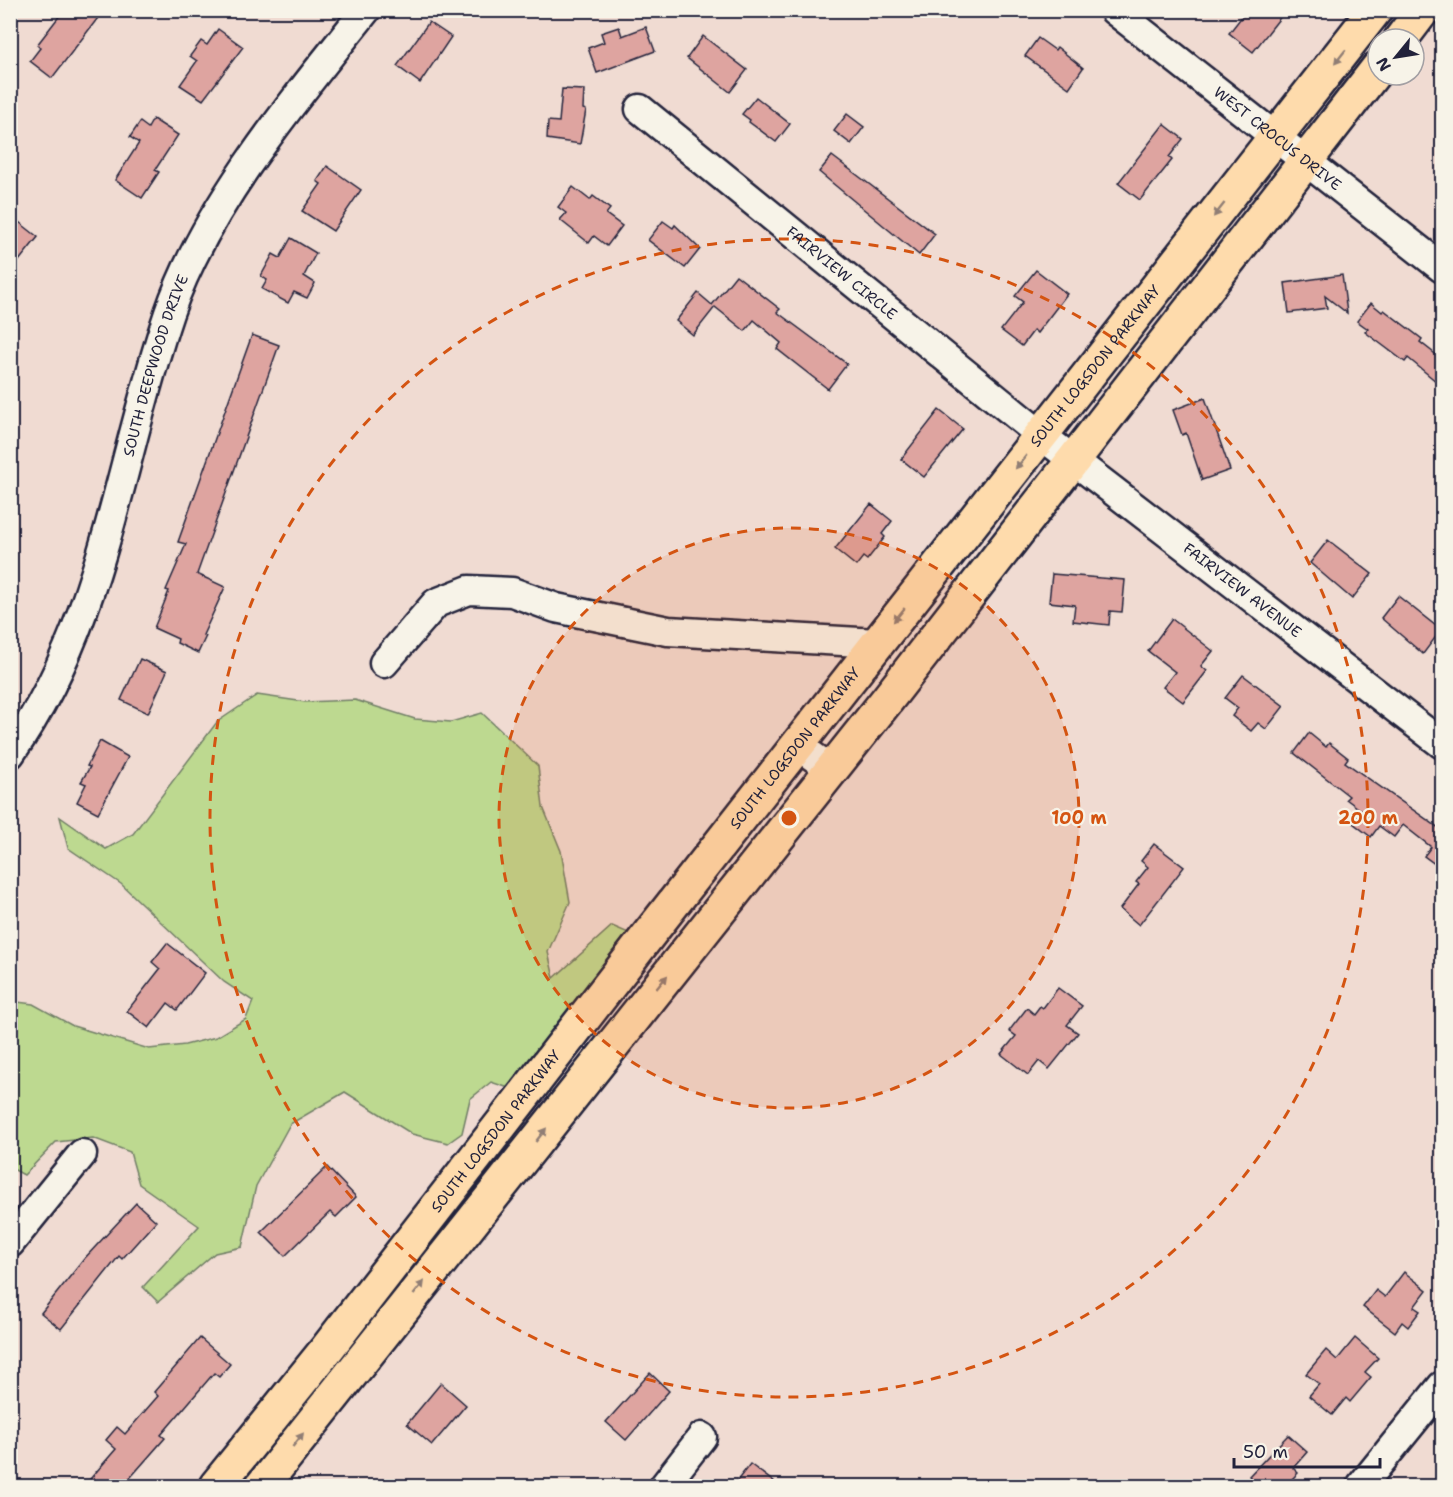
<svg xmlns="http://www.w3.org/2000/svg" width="1453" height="1497" viewBox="0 0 1453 1497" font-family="'Shantell Sans',sans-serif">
  <rect width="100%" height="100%" fill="#f0dbd2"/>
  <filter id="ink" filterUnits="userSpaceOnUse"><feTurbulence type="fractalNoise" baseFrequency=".0167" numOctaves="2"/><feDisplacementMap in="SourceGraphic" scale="12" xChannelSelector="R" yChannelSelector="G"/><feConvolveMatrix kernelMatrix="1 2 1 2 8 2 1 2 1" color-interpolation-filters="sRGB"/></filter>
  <g filter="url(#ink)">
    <!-- green -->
    <path fill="#bdd990" stroke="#707e66" stroke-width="1.5" d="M257,695L305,702L355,700L415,719L451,722L482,713L538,766L543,807L561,851L570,902L548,952L554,978L612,926L631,934L512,1089L491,1082L470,1099L462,1133L448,1143L412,1134L345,1092L290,1124L256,1186L242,1247L215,1253L158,1302L143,1287L199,1226L139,1184L130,1152L93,1138L56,1142L24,1175L11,1168L10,1001L33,1004L73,1026L149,1049L185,1045L216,1037L246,1019L253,1001L224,982L121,884L68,848L60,817L106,849L133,834L217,722Z"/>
    <!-- building -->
    <g fill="#dea4a0" stroke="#22223b" stroke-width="1.5">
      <path d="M64,10H104L52,78L30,61L40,48L37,45Z"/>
      <path d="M1247,10H1286L1253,52L1229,33Z"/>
      <path d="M429,22L451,37L420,83L397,66Z"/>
      <path d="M619,27L622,36L646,27L655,51L597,73L588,48L604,42L601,33Z"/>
      <path d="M218,29L243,47L203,100L180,85L197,61L190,56L201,41L207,45Z"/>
      <path d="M703,36L747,70L730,92L687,58Z"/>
      <path d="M1038,38L1055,50L1057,47L1083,68L1069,88L1025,56Z"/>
      <path d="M562,89L584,90L583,109L586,110L580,144L547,139L548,121L559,122Z"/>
      <path d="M756,97L790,124L776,142L749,122L750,120L742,114Z"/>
      <path d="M847,114L864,127L851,144L834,131Z"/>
      <path d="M153,119L178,135L155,170L159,172L142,198L115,180L139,143L130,137L140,122L148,128Z"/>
      <path d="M1164,124L1183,139L1169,157L1172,160L1140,200L1118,183Z"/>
      <path d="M832,156L935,234L919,255L819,172Z"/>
      <path d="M327,166L361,190L333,231L302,211L321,184L317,181Z"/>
      <path d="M573,187L590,200L593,196L610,209L606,214L622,226L607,246L594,236L589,243L560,220L566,213L558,207Z"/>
      <path d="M10,215L38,237L10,272Z"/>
      <path d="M663,221L673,228L675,225L700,249L685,268L648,240Z"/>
      <path d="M291,238L316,253L304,276L315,283L307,298L294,292L288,303L262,289L267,280L261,276L273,254L280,258Z"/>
      <path d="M1036,270L1067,294L1037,333L1034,330L1022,346L1001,330L1023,302L1015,296Z"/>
      <path d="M736,275L780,309L777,312L847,364L828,389L777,349L781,343L754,320L745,331L715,307L693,335L676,321L698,293L712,305Z"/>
      <path d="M1342,275L1347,313L1325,296L1327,308L1289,313L1285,283Z"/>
      <path d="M1371,303L1382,312L1384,310L1422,339L1420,342L1443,360V387L1408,358L1405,362L1365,332L1368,329L1357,321Z"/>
      <path d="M252,335L279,345L197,574L225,587L203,635L206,636L198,653L177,643L178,639L154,628L169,591L166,590L186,544L178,542Z"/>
      <path d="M1205,398L1230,470L1202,480L1186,433L1182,435L1173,410Z"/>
      <path d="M939,410L963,429L924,477L901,459Z"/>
      <path d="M871,504L892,521L882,534L885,537L867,560L863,557L856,566L835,549Z"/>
      <path d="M1328,540L1372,574L1352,599L1310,563Z"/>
      <path d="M1052,574L1125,580L1122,612L1110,611L1109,625L1073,621L1075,605L1049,602Z"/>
      <path d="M1398,596L1441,630L1423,654L1381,618Z"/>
      <path d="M1172,619L1213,651L1201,666L1207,671L1183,702L1163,687L1175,672L1148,651Z"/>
      <path d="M140,659L167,671L148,713L121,700Z"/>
      <path d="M1243,675L1284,706L1266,729L1258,723L1251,731L1232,716L1238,708L1225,698Z"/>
      <path d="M1309,733L1326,747L1329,743L1348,758L1345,762L1443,831V870L1424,856L1431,847L1403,825L1394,837L1379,826L1371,837L1353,823L1362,811L1346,799L1349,796L1294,753Z"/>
      <path d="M100,741L128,757L98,813L77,802L86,784L81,782L90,767L87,766Z"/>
      <path d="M1154,844L1184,867L1139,925L1120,909L1139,884L1136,882L1148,867L1141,861Z"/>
      <path d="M167,943L205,973L177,1010L168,1003L149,1028L127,1011L160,969L152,962Z"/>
      <path d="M1058,988L1082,1006L1067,1025L1078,1033L1049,1069L1039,1061L1028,1075L1001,1054L1016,1036L1009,1031L1027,1008L1034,1014L1040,1006L1043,1008Z"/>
      <path d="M327,1167L356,1197L336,1217L330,1212L285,1256L261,1232Z"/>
      <path d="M136,1203L156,1221L122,1259L119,1256L61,1329L41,1313L84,1259Z"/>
      <path d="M1404,1272L1427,1290L1414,1307L1420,1311L1408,1327L1402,1322L1395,1332L1363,1307L1376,1290L1385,1297Z"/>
      <path d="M200,1338L230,1364L219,1377L214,1373L161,1435L165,1438L123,1486H84L116,1449L106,1440L117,1427L125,1434L158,1396L154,1392Z"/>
      <path d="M1355,1338L1378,1358L1365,1372L1371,1377L1350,1402L1346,1398L1332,1415L1309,1396L1319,1384L1306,1374L1326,1350L1337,1360Z"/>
      <path d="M650,1373L669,1391L626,1440L606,1422Z"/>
      <path d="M441,1383L466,1405L432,1445L407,1424Z"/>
      <path d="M1288,1435L1307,1452L1293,1468L1298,1473L1285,1486H1260L1249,1476Z"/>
      <path d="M750,1464L779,1486H733Z"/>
    </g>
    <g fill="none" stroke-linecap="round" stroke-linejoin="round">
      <!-- minor casing -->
      <g stroke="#22223b" stroke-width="33">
        <g id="minor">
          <path id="s1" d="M1114,10L1442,268"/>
          <path id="s2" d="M640,109L1042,436L1442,744"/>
          <path d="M384,663L436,603L469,590L512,592L556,608L668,631L877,643"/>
          <path d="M797,745L832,770"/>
          <path id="s3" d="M10,754C104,621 118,463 169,313C206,205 295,99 366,10"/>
          <path d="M10,1243L82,1154"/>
          <path d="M664,1486L702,1437"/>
          <path d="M1361,1486L1442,1386"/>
        </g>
      </g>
      <!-- major casing -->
      <g stroke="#22223b" stroke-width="38">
        <g id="major">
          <path d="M1401,39L1423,10"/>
          <path id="s4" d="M216,1486L326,1350L650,933L1375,10"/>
          <path d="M262,1486L887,700L1378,68"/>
        </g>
      </g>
      <!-- minor -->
      <use href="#minor" stroke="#f7f3e8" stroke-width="28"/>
      <!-- major -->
      <use href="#major" stroke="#fedbac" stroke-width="33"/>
    </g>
    <!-- one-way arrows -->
    <defs><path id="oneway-solid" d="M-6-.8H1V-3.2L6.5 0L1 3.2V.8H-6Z" transform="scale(1.5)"/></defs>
    <g fill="#907e74">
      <use href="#oneway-solid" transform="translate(1340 57) rotate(128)"/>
      <use href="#oneway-solid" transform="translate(1219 210) rotate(128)"/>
      <use href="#oneway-solid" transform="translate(1021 462) rotate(129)"/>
      <use href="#oneway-solid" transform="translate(899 615) rotate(129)"/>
      <use href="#oneway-solid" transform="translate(662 982) rotate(-51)"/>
      <use href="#oneway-solid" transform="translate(541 1135) rotate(-52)"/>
      <use href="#oneway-solid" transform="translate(419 1288) rotate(-52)"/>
      <use href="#oneway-solid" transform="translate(298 1440) rotate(-52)"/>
    </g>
  </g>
  <!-- distance rings -->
  <circle cx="789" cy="818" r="290" fill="#d45411" fill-opacity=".12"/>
  <g fill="none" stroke="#d45411" stroke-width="3" stroke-dasharray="10 8">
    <circle cx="789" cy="818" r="290"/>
    <circle cx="789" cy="818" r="579"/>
  </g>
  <g text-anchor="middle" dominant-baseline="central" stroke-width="4.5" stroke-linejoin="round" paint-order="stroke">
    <!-- street labels -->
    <g font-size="15" fill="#22223b" stroke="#f7f3e8">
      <text stroke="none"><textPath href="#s1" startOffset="208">WEST CROCUS DRIVE</textPath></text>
      <text stroke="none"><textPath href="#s2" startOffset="260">FAIRVIEW CIRCLE</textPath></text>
      <text stroke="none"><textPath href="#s3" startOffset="417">SOUTH DEEPWOOD DRIVE</textPath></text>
      <text stroke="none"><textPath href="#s4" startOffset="1424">SOUTH LOGSDON PARKWAY</textPath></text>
      <text stroke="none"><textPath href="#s2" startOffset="771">FAIRVIEW AVENUE</textPath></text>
      <text stroke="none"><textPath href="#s4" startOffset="938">SOUTH LOGSDON PARKWAY</textPath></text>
      <text stroke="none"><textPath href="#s4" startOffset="452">SOUTH LOGSDON PARKWAY</textPath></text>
    </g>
  </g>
  <circle cx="789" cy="818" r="9" fill="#d45411" stroke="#f7f3e8" stroke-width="3"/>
  <g font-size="18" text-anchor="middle" font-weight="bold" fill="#d45411" stroke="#f7f3e8" stroke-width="4.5" stroke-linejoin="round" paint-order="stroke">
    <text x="1079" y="824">100 m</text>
    <text x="1368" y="824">200 m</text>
  </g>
  <!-- margin -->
  <rect width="1453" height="1497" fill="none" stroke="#f7f3e8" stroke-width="36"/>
  <rect x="18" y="18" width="1417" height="1461" fill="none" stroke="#22223b" stroke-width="2" filter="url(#ink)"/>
  <!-- north arrow -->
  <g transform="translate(1396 57) rotate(240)"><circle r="28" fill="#f7f3e8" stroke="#a29fa3" stroke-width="1.5"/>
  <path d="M0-4.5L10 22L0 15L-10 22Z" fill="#22223b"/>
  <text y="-9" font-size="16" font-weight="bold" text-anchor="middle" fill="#22223b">N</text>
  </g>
  <!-- scale -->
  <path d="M1234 1458v9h146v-9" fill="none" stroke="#22223b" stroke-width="3"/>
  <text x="1243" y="1458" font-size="18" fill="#22223b" stroke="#f7f3e8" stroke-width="4.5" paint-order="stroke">50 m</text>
</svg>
